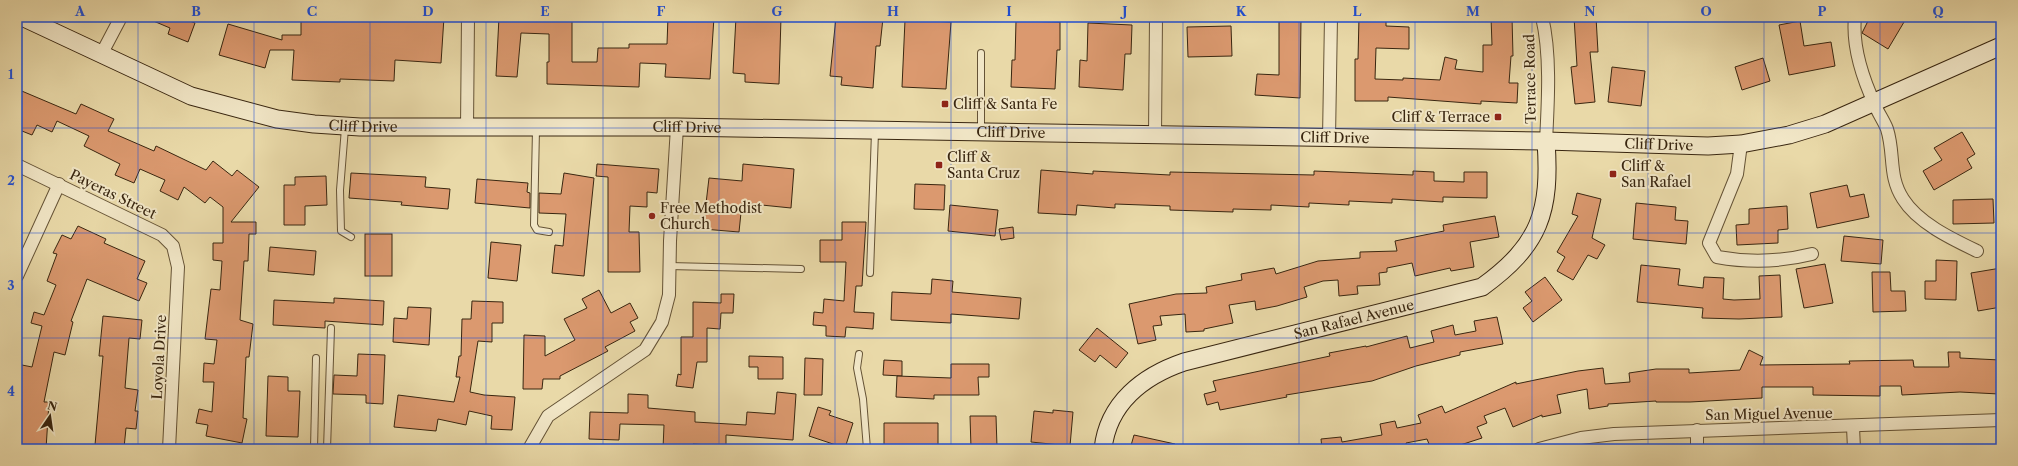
<svg xmlns="http://www.w3.org/2000/svg" width="2018" height="466" viewBox="0 0 2018 466" font-family="'Libre Caslon Text',serif">
  <rect width="100%" height="100%" fill="#e9d9a8"/>
  <filter id="stains"><feTurbulence type="fractalNoise" baseFrequency=".005" numOctaves="4"/><feColorMatrix values="0 0 0 0 .2 0 0 0 0 .09 0 0 0 0 .02 0 0 0 .5 -.17"/></filter>
  <radialGradient id="worn" r=".72"><stop offset=".6" stop-color="#630" stop-opacity="0"/><stop offset="1" stop-color="#630" stop-opacity=".3"/></radialGradient>
  <!-- building -->
  <g fill="#db996f" stroke="#392610">
    <path d="M144,17H188L187,20L195,23L188,42L168,34L170,28Z"/>
    <path d="M301,17H444L441,63L395,60L394,81L340,79V82L292,80L294,50H270L265,68L219,55L228,24L282,40V35H301Z"/>
    <path d="M499,17H572V62H597L598,48H629V44H667L668,17H714L710,79L665,77L666,64L640,63L639,87L547,84V62H549V34L521,33L517,77L496,76Z"/>
    <path d="M736,17H781L779,84L745,82V74L733,73Z"/>
    <path d="M836,17L883,18L880,46H876L873,88L841,85L842,77L830,76Z"/>
    <path d="M1279,17L1301,18L1300,98L1255,95L1257,74L1279,75Z"/>
    <path d="M1359,17H1386V26L1409,27V49L1376,48L1375,79L1403,80V78L1440,80L1445,57L1457,60L1455,69L1483,72V45H1492L1491,17H1512L1513,56H1511L1509,83H1518L1517,103L1481,101V104L1388,97V101H1355V59H1358Z"/>
    <path d="M1574,17H1596L1598,52H1590L1595,102L1575,104L1571,67L1577,66Z"/>
    <path d="M1870,17H1907L1888,49L1862,33Z"/>
    <path d="M905,20L951,22L946,89L902,87Z"/>
    <path d="M1016,21L1060,22V50H1057L1055,89L1011,87L1012,60H1015Z"/>
    <path d="M1800,21L1804,46L1831,42L1835,66L1789,75L1779,25Z"/>
    <path d="M1088,23L1132,25L1131,54H1125L1123,90L1079,87L1080,60L1087,61Z"/>
    <path d="M1231,26L1232,56L1188,57L1187,27Z"/>
    <path d="M1763,58L1770,81L1742,90L1735,67Z"/>
    <path d="M1612,67L1645,71L1641,106L1608,102Z"/>
    <path d="M17,89L76,114L81,104L114,119L108,131L154,151L156,146L206,170L213,161L232,176L237,170L259,187L231,222H256V234H249L248,261H244L240,320L253,324L249,357H246L243,418L247,419L242,443L206,436L208,425L196,423L199,409L212,412L214,382H203L204,363L214,364L217,340L205,339L211,289L220,290L222,261L213,260V243H223V207L210,197L205,203L184,187L178,200L160,191L165,180L140,169L134,183L115,175L120,164L84,146L89,136L57,121L52,132L37,125L32,135L17,129Z"/>
    <path d="M1962,132L1975,154L1967,159L1972,168L1934,190L1923,171L1942,160L1934,148Z"/>
    <path d="M597,164L659,169L657,193L647,192V207L630,206L629,232H639L640,272H608V177L596,176Z"/>
    <path d="M743,164L794,169L791,208L742,203L739,232L703,229L709,178L742,181Z"/>
    <path d="M1041,170L1093,174V171L1170,175V172L1314,175V171L1413,175V171L1434,172V181L1464,182V172H1487V198L1443,197V202L1392,199V203L1349,201V205L1309,203V207L1271,205V210L1233,209V212L1170,210V206L1115,204V208L1077,205L1076,215L1038,213Z"/>
    <path d="M351,173L426,177L425,187L450,189L448,209L401,205L402,202L349,198Z"/>
    <path d="M564,173L594,178L584,276L552,273L555,245L563,246L566,214L539,213V193L561,194Z"/>
    <path d="M326,176L327,205L305,206V225H284V185H295V177Z"/>
    <path d="M477,179L528,183L527,192L530,193V208L475,203Z"/>
    <path d="M915,184L945,185L944,210L914,209Z"/>
    <path d="M1847,185L1850,197L1864,194L1869,217L1817,228L1810,193Z"/>
    <path d="M1577,193L1601,199L1592,238L1605,245L1597,259L1588,255L1573,280L1557,271L1565,257L1557,252L1578,216L1572,214Z"/>
    <path d="M1993,199L1994,223L1953,224V200Z"/>
    <path d="M1636,203L1676,207L1675,220L1688,221L1686,244L1633,239Z"/>
    <path d="M950,205L998,210L995,236L948,231Z"/>
    <path d="M1787,206L1788,229L1778,230V243L1737,245L1736,225L1749,224V209Z"/>
    <path d="M1495,216L1499,237L1470,242L1474,267L1451,271L1450,268L1415,276L1412,263L1387,268V272L1379,273L1380,285L1357,286L1358,294L1339,296L1338,280L1323,281L1304,287L1307,297L1277,306L1256,310L1255,301L1229,305L1233,323L1204,329V331L1186,332L1185,314L1160,316L1162,325L1153,326L1156,340L1138,344L1129,304L1176,294L1207,293L1206,287L1242,280L1241,274L1274,268L1276,274L1318,261L1360,258V252L1397,251L1395,241L1444,231L1443,225Z"/>
    <path d="M842,222H866L862,286H856L854,312L874,313L873,329L846,327L845,337L826,336V326L813,325L814,312L823,313L824,299L844,301L846,262H820V240H842Z"/>
    <path d="M78,226L106,239L104,243L145,261L137,279L147,283L139,301L87,279L71,321L73,322L65,355L54,352L44,402H49L46,449H17V364L32,367L42,326L31,323L34,312L44,315L56,285L47,281L57,254L53,253L62,235L71,239Z"/>
    <path d="M1013,227L1014,238L1001,240L999,229Z"/>
    <rect x="365" y="234" width="27" height="42"/>
    <path d="M1844,236L1883,240L1881,264L1841,261Z"/>
    <path d="M491,242L521,245L517,281L488,278Z"/>
    <path d="M270,247L316,251L314,275L268,271Z"/>
    <path d="M1936,260L1957,261L1956,300L1925,299V281H1936Z"/>
    <path d="M1825,264L1833,303L1804,308L1796,269Z"/>
    <path d="M1641,265L1680,269L1678,285L1703,288L1704,277L1724,278L1723,299L1734,300L1760,299L1759,276L1780,275L1782,317L1739,319L1702,318L1703,308L1637,302Z"/>
    <path d="M2001,268V307L1978,311L1971,273Z"/>
    <path d="M1872,272H1890L1891,291H1905L1906,311L1873,312Z"/>
    <path d="M1545,277L1562,300L1533,322L1523,308L1532,301L1525,292Z"/>
    <path d="M932,279L953,281L952,292L1021,298L1019,319L951,314V323L891,320L892,292L931,294Z"/>
    <path d="M599,290L611,313L630,303L638,318L630,322L635,331L605,347L608,351L560,376V379H543L542,389H523L524,335L545,336V356L575,340L564,319L587,308L582,299Z"/>
    <path d="M721,294H734L733,313H721L720,329L707,328V362H697L693,388L676,386L678,374L681,375V337H693V302L721,303Z"/>
    <path d="M334,298L384,301L383,325L325,321V328L273,325L274,300L334,303Z"/>
    <path d="M472,301L503,302V323H492V342L478,341L470,392L484,395L515,397L512,430L491,429L492,416L469,411L466,425L438,419L436,431L394,427L398,395L454,402L460,377H456L459,356H461L462,319H471Z"/>
    <path d="M408,307L431,308L429,345L393,342L394,318L407,319Z"/>
    <path d="M103,316L142,320L140,339L129,338L125,388L138,390L135,411H138L136,429L126,428L124,448L95,445L103,356H99Z"/>
    <path d="M1497,317L1503,344L1460,352V355L1416,366L1372,381L1286,395L1287,397L1220,410L1218,402L1207,405L1204,394L1216,391L1213,381L1330,356L1329,353L1366,346V347L1407,336L1410,348L1434,342L1431,331L1453,325L1455,335L1476,331L1474,321Z"/>
    <path d="M1097,328L1128,353L1116,368L1100,355L1095,362L1079,350Z"/>
    <path d="M1749,350L1763,357L1760,365L1850,364L1849,361L1913,360L1914,367H1949L1948,352H1960V358L2000,360L1999,394L1960,392L1902,395L1901,386H1880V396L1813,395V387H1762V398L1690,402H1656V401L1608,404V406L1589,409L1587,389L1557,395L1561,413L1542,417V415L1513,427L1505,408L1484,416L1487,423L1477,427L1482,438L1448,449H1431L1427,439L1406,443L1407,449H1322L1321,439L1341,437L1342,442L1382,435L1380,424L1395,421L1397,428L1421,423L1418,415L1442,406L1445,413L1516,382V384L1578,371L1603,368L1605,384L1630,382L1629,373L1656,369H1689V373L1740,370Z"/>
    <path d="M358,354L385,355L383,404L366,403V395L333,394L334,375L357,376Z"/>
    <path d="M749,356L783,357V379H758V367H749Z"/>
    <path d="M805,358L823,359L822,395H804Z"/>
    <path d="M884,360L902,361V376L883,375Z"/>
    <path d="M951,364H989V377H978L979,395H934V399L896,397L897,376L951,378Z"/>
    <path d="M268,376L288,377V391H300L298,437L266,436Z"/>
    <path d="M777,392L796,394L793,440L726,435V446L693,444V449H663L664,425L620,424L619,440L589,439L590,412L628,413V394L648,395V408L695,412V422L746,425L747,412L775,414Z"/>
    <path d="M818,407L831,411L829,415L853,423L845,448L809,436Z"/>
    <path d="M1053,410L1073,412L1070,446L1031,442L1034,411L1053,413Z"/>
    <path d="M970,416H996L997,447L971,448Z"/>
    <path d="M884,423H938V447L884,448Z"/>
    <path d="M1134,435L1175,444L1174,449H1130Z"/>
  </g>
  <g fill="none" stroke-linecap="round" stroke-linejoin="round">
    <!-- lane casing -->
    <g stroke="#655336" stroke-width="8">
      <g id="lane">
        <path d="M345,128L340,190L341,231L351,237"/>
        <path d="M536,129L534,225L537,230L549,232"/>
        <path d="M981,131V53"/>
        <path d="M669,266L801,269"/>
        <path d="M870,273L875,132"/>
        <path d="M859,354L857,368L863,399L867,449"/>
        <path d="M314,449L316,358"/>
        <path d="M327,449L331,328"/>
      </g>
    </g>
    <!-- street casing -->
    <g stroke="#655336" stroke-width="14">
      <g id="street">
        <path d="M1542,17C1551,54 1548,103 1546,141"/>
        <path d="M1855,17C1852,46 1863,79 1875,105C1878,113 1884,121 1887,129C1895,154 1888,176 1903,199C1918,223 1952,239 1977,251"/>
        <path d="M102,53L121,17"/>
        <path d="M467,127L468,17"/>
        <path d="M1155,135L1156,17"/>
        <path d="M1329,138L1331,17"/>
        <path d="M1741,144L1737,174L1709,243L1717,257C1750,263 1780,262 1812,254"/>
        <path d="M17,165L162,235L173,246L178,267L169,449"/>
        <path d="M17,276L59,184"/>
        <path d="M1853,427L1854,449"/>
        <path d="M529,449L548,416L645,350L662,322L669,295L670,241L677,127"/>
        <path d="M1539,449L1581,438L1614,434L2001,420"/>
        <path d="M1697,449V430"/>
      </g>
    </g>
    <!-- secondary casing -->
    <g stroke="#392610" stroke-width="19">
      <g id="secondary">
        <path id="s1" d="M22,17L191,96L277,119L314,124L360,127H677L1546,141L1708,146L1741,144L1789,135L1825,124L2001,46"/>
        <path id="s2" d="M1103,449C1108,403 1143,376 1184,362L1482,287C1540,245 1551,212 1546,141"/>
      </g>
    </g>
    <!-- lane -->
    <use href="#lane" stroke="#f1e6c6" stroke-width="6"/>
    <!-- street -->
    <use href="#street" stroke="#f1e6c6" stroke-width="12"/>
    <!-- secondary -->
    <use href="#secondary" stroke="#f1e6c6" stroke-width="17"/>
  </g>
  <!-- grid -->
  <path fill="none" stroke="#1d4ed8" stroke-width="1" stroke-opacity="0.55" d="M138,17V449M254,17V449M370,17V449M486,17V449M603,17V449M719,17V449M835,17V449M951,17V449M1067,17V449M1183,17V449M1299,17V449M1415,17V449M1532,17V449M1648,17V449M1764,17V449M1880,17V449M17,128H2001M17,233H2001M17,338H2001"/>
  <!-- markers -->
  <g fill="#8f2418" stroke="#f1e6c6" stroke-width="1.5">
    <rect x="941" y="100" width="8" height="8" rx="2"/>
    <rect x="1494" y="113" width="8" height="8" rx="2"/>
    <rect x="935" y="161" width="8" height="8" rx="2"/>
    <rect x="1609" y="170" width="8" height="8" rx="2"/>
    <circle cx="652" cy="216" r="4"/>
  </g>
  <g text-anchor="middle" dominant-baseline="central" stroke-width="4" stroke-linejoin="round" paint-order="stroke">
    <!-- street labels -->
    <g font-size="14" fill="#392610" stroke="#f1e6c6">
      <text transform="translate(1530 79) rotate(-91)">Terrace Road</text>
      <text stroke="none"><textPath href="#s1" startOffset="362">Cliff Drive</textPath></text>
      <text stroke="none"><textPath href="#s1" startOffset="686">Cliff Drive</textPath></text>
      <text stroke="none"><textPath href="#s1" startOffset="1010">Cliff Drive</textPath></text>
      <text stroke="none"><textPath href="#s1" startOffset="1334">Cliff Drive</textPath></text>
      <text stroke="none"><textPath href="#s1" startOffset="1658">Cliff Drive</textPath></text>
      <text transform="translate(113 194) rotate(26)">Payeras Street</text>
      <text stroke="none"><textPath href="#s2" startOffset="301">San Rafael Avenue</textPath></text>
      <text transform="translate(159 357) rotate(-87)">Loyola Drive</text>
      <text transform="translate(1769 414) rotate(-1)">San Miguel Avenue</text>
    </g>
    <!-- poi labels -->
    <g font-size="14" fill="#392610" stroke="#f1e6c6" text-anchor="start">
      <text x="953" y="104">Cliff &amp; Santa Fe</text>
      <text x="1490" y="117" text-anchor="end">Cliff &amp; Terrace</text>
      <text x="947" y="157">Cliff &amp;<tspan x="947" dy="16">Santa Cruz</tspan></text>
      <text x="1621" y="166">Cliff &amp;<tspan x="1621" dy="16">San Rafael</tspan></text>
      <text x="660" y="208">Free Methodist<tspan x="660" dy="16">Church</tspan></text>
    </g>
  </g>
  <!-- margin -->
  <rect width="2018" height="466" fill="none" stroke="#e9d9a8" stroke-width="44"/>
  <!-- north arrow -->
  <g transform="translate(50 416) rotate(13)" stroke="#f1e6c6" stroke-width="3" paint-order="stroke">
  <path d="M0-3L7 15L0 10L-7 15Z" fill="#392610"/>
  <text y="-6" font-size="11" font-weight="bold" text-anchor="middle" fill="#392610">N</text>
  </g>
  <rect x="22" y="22" width="1974" height="422" fill="none" stroke="#1d4ed8" stroke-width="1.5"/>
  <g font-size="13" text-anchor="middle" font-weight="bold" fill="#1d4ed8">
    <text x="80" y="16">A</text>
    <text x="196" y="16">B</text>
    <text x="312" y="16">C</text>
    <text x="428" y="16">D</text>
    <text x="545" y="16">E</text>
    <text x="661" y="16">F</text>
    <text x="777" y="16">G</text>
    <text x="893" y="16">H</text>
    <text x="1009" y="16">I</text>
    <text x="1125" y="16">J</text>
    <text x="1241" y="16">K</text>
    <text x="1357" y="16">L</text>
    <text x="1473" y="16">M</text>
    <text x="1590" y="16">N</text>
    <text x="1706" y="16">O</text>
    <text x="1822" y="16">P</text>
    <text x="1938" y="16">Q</text>
    <text x="11" y="79">1</text>
    <text x="11" y="185">2</text>
    <text x="11" y="290">3</text>
    <text x="11" y="396">4</text>
  </g>
  <rect width="100%" height="100%" filter="url(#stains)"/>
  <rect width="100%" height="100%" fill="url(#worn)"/>
</svg>
